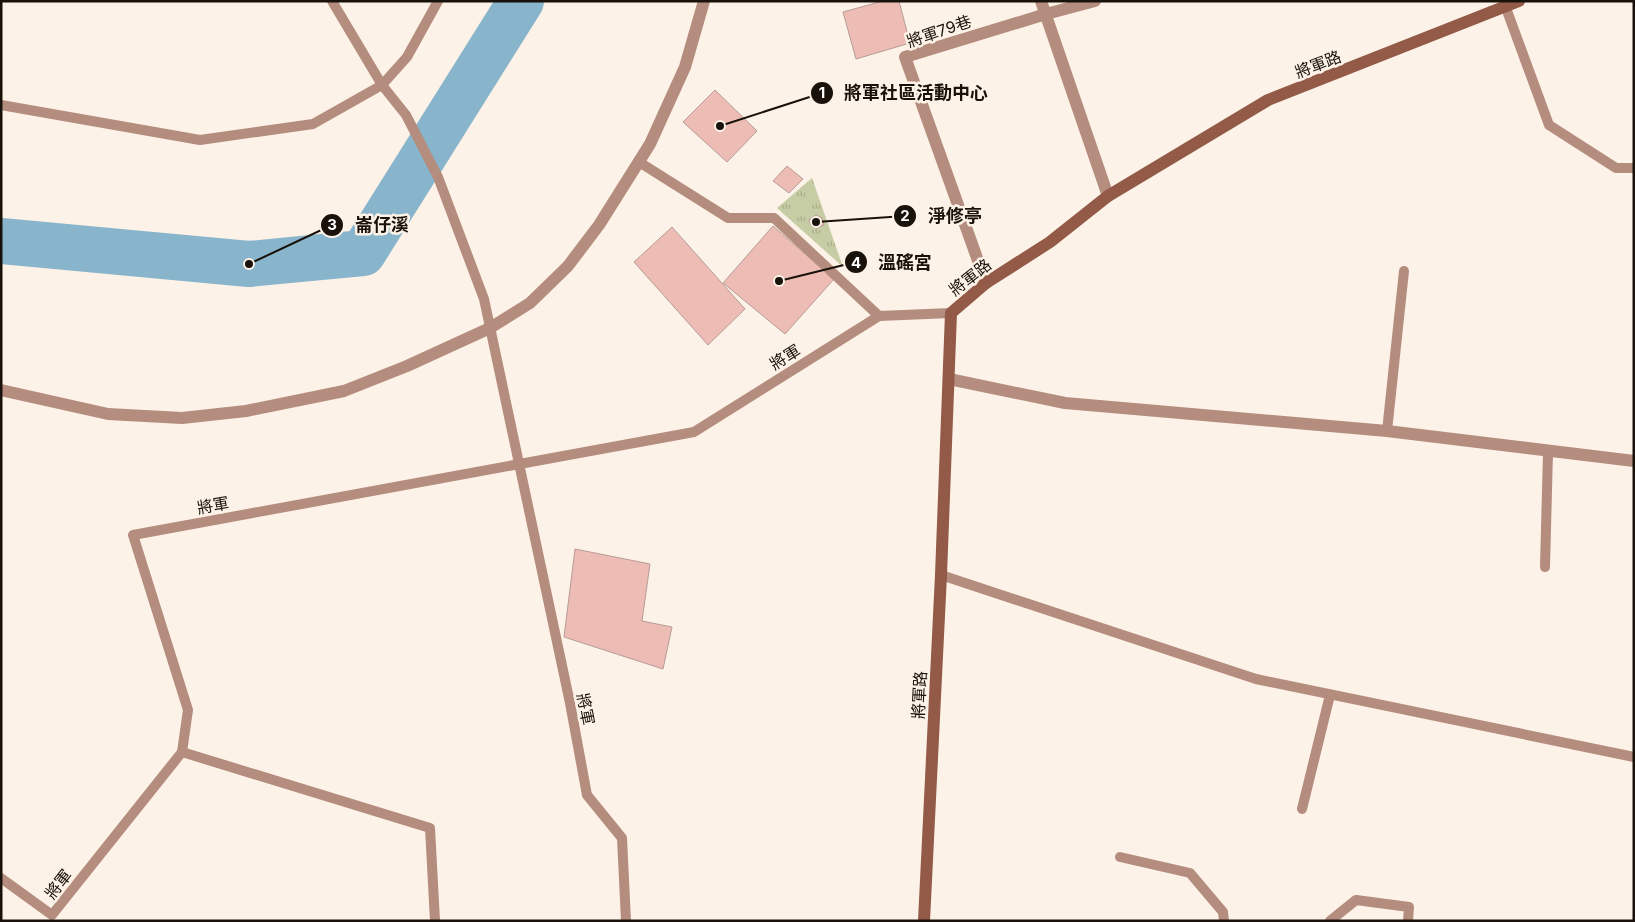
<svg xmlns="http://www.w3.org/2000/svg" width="1635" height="922" viewBox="0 0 1635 922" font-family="Inter,'Noto Sans TC',sans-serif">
  <defs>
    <pattern id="grass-tufts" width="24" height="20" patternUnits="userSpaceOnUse" patternTransform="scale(1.25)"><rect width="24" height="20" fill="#c6cca3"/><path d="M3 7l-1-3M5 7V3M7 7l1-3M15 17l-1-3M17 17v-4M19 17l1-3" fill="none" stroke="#a9ae8b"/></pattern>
  </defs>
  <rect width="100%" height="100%" fill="#fdf2e7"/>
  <!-- grass -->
  <path fill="url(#grass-tufts)" d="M812,178L843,267L777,208Z"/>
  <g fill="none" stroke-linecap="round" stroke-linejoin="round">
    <!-- river -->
    <path stroke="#88b5cb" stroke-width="46" d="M1,241L249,264L363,253L521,1"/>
  </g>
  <!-- building -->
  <g fill="#edbcb4" stroke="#b79c98">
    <path d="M883,1H899L910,43L856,59L843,12Z"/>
    <path d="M715,90L757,131L727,162L683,122Z"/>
    <path d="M787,166L803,179L789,193L773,181Z"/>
    <path d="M816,215L822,218L824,225L817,228L811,226L809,220Z"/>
    <path d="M773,226L834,279L785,334L723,283Z"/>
    <path d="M672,227L745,309L708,345L634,262Z"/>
    <path d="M575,549L650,564L642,621L672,627L663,669L564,637Z"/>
  </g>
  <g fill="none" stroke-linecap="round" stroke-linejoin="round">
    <!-- lane -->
    <g stroke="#b48d7e" stroke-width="10">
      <path d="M332,1L382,85L406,115L438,177L484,299L570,703L587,795L622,838L626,921"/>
      <path d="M1506,8L1549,125L1616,168H1634"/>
      <path d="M1,105L200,140L313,124L382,85L407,57L438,1"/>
      <path d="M639,162L728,218H774L879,316"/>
      <path d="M1387,431L1404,271"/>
      <path d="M1545,567L1548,452"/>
      <path d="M941,575L1256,679L1634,757"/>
      <path d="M182,752L188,710L133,535L694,432L879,316L951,313"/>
      <path d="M1302,809L1330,695"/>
      <path d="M1120,857L1190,873L1223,912L1224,921"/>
      <path d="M1,878L52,915L182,752L430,828L435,921"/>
      <path d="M1330,921L1356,900L1409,907L1408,921"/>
    </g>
    <!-- street -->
    <g stroke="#b48d7e" stroke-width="12">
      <path d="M1041,1L1108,196"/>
      <path d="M986,283L905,57L1046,14L1095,1"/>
      <path d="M949,379L1065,403L1387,431L1634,461"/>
      <path d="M1,390L108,414L182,418L246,411L344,391L407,366L490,328L530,303L568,266L599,225L650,144L685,67L704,1"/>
    </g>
    <!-- secondary -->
    <path stroke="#925a47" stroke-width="12" d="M924,921L941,575L951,313L986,283L1050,242L1108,196L1268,100L1519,1"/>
  </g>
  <g text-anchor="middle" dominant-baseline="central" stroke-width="5" stroke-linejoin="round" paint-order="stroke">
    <!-- street labels -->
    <g font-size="16" fill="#18120b" stroke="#fdf2e7">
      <text transform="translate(939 31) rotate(-19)">將軍79巷</text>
      <text transform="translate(1318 64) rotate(-21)">將軍路</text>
      <text transform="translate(970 277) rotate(-38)">將軍路</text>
      <text transform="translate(785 357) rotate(-32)">將軍</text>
      <text transform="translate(213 505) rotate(-10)">將軍</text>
      <text transform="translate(919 695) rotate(-87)">將軍路</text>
      <text transform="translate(586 709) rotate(79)">將軍</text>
      <text transform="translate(58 884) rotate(-52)">將軍</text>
    </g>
  </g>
  <!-- callouts -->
  <path fill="none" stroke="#18120b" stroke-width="2" d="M720 126L822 93M816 222L905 216M249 264L332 225M779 281L856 262"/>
  <g fill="#18120b" stroke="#fdf2e7" stroke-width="2">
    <circle cx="720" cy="126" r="5"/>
    <circle cx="816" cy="222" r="5"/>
    <circle cx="249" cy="264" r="5"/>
    <circle cx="779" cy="281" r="5"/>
    <circle cx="822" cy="93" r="12"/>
    <circle cx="905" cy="216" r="12"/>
    <circle cx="332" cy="225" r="12"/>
    <circle cx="856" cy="262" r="12"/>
  </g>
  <g font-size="15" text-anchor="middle" font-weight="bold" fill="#fff">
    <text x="822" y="98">1</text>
    <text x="905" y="221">2</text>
    <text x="332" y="230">3</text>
    <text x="856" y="268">4</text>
  </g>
  <g font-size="18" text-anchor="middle" font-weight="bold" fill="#18120b" stroke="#fdf2e7" stroke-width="5" stroke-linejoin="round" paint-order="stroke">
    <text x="916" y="99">將軍社區活動中心</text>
    <text x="955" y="222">淨修亭</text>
    <text x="382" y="231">崙仔溪</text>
    <text x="905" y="269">溫磘宮</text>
  </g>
  <!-- border -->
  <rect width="1635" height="922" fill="none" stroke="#18120b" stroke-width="5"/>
</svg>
